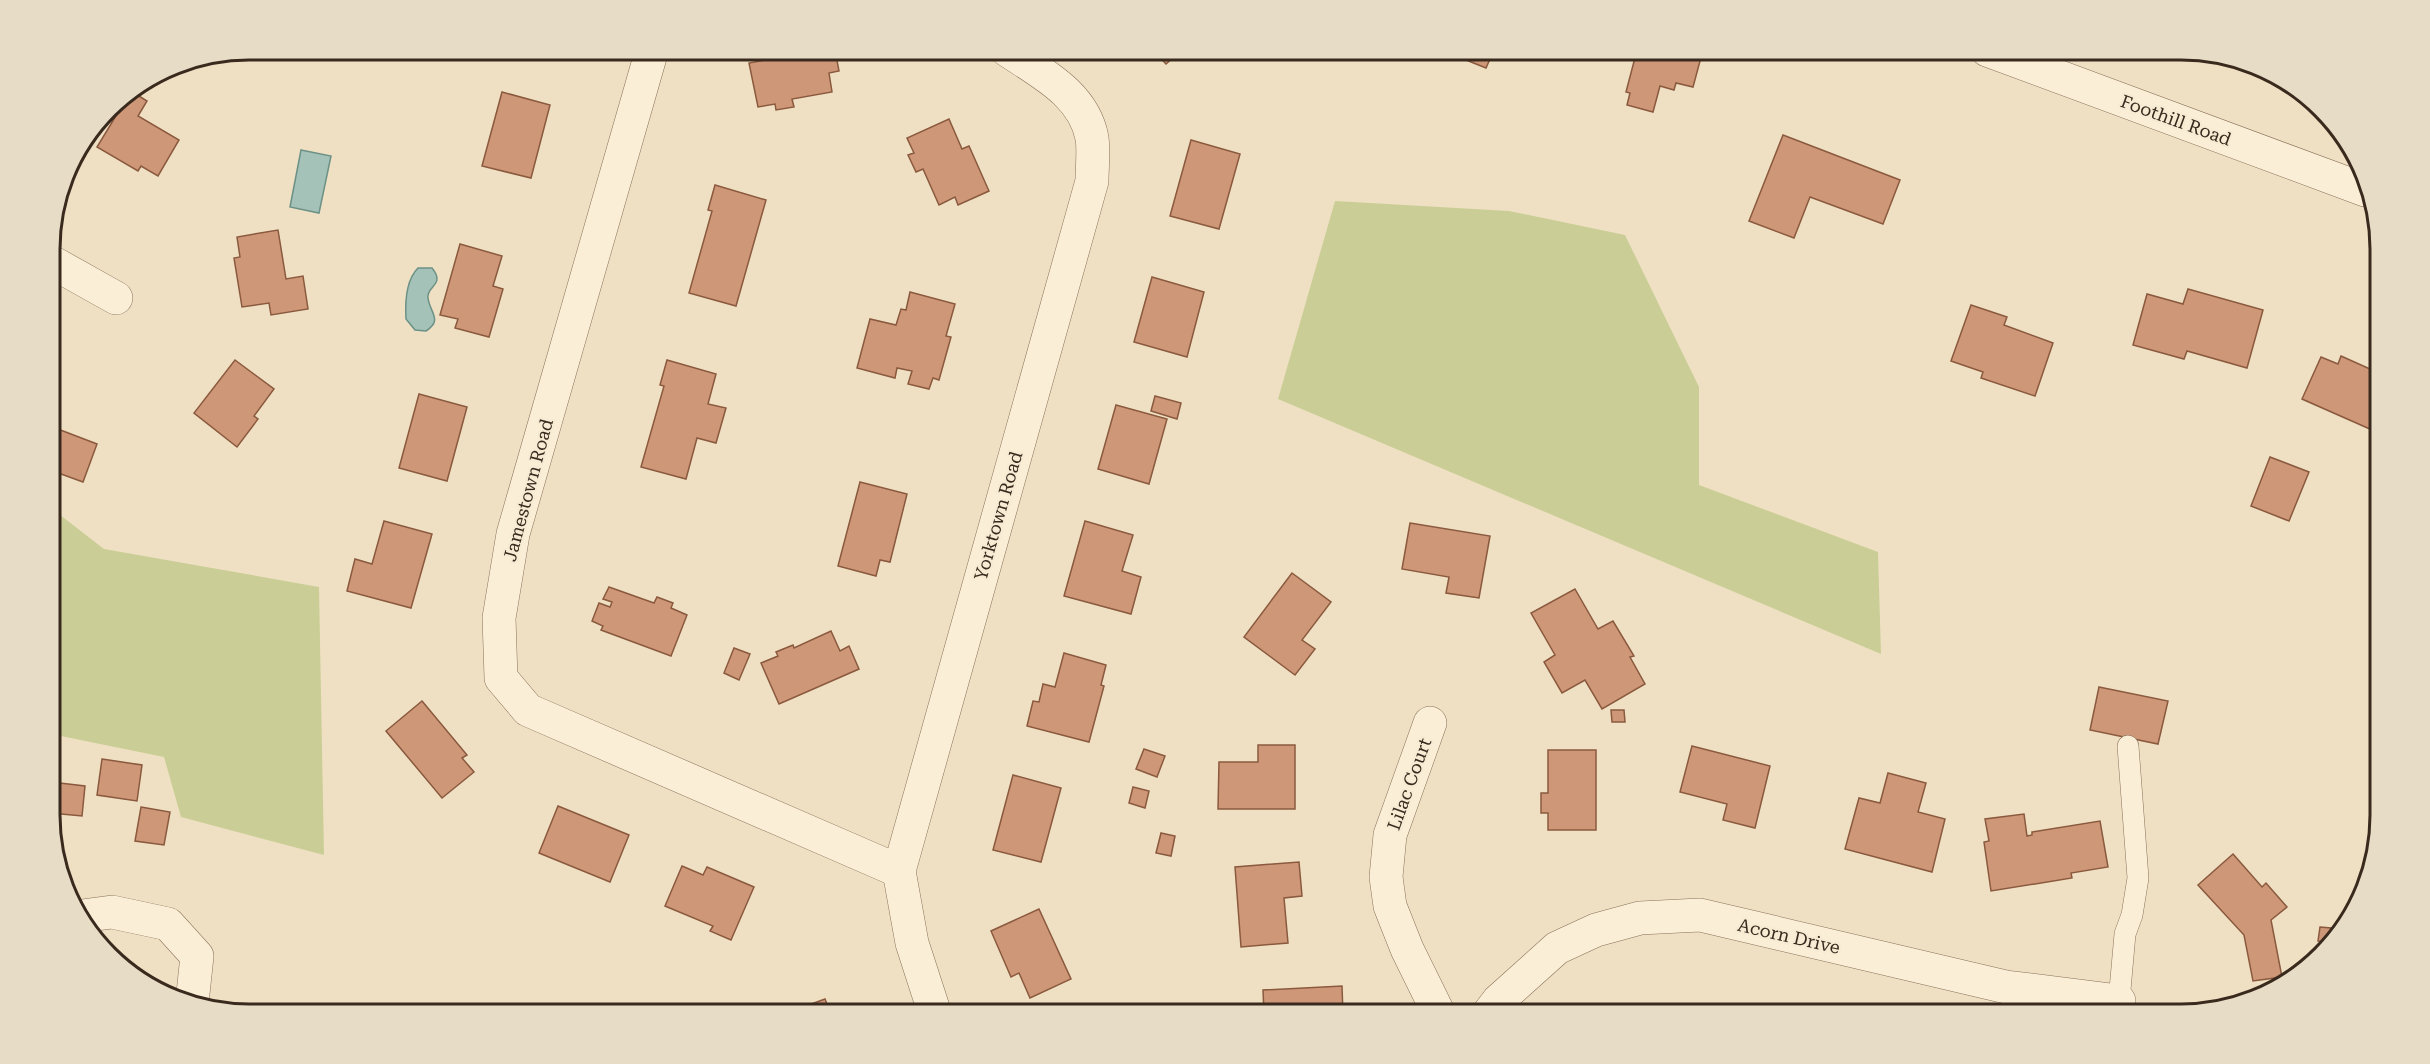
<svg xmlns="http://www.w3.org/2000/svg" width="2430" height="1064" viewBox="0 0 2430 1064" font-family="'Roboto Serif',serif">
  <rect width="100%" height="100%" fill="#efe0c3"/>
  <!-- green -->
  <g fill="#cace96">
    <path d="M1335,201L1509,211L1625,235L1699,387V485L1878,552L1881,654L1278,399Z"/>
    <path d="M51,508L104,549L319,587L324,855L181,817L164,757L51,734Z"/>
  </g>
  <!-- water -->
  <g fill="#a5c2b8" stroke="#6c9186" stroke-width="1.5">
    <path d="M301,150L331,156L319,213L290,207Z"/>
    <path d="M418,268H432C446,285 426,286 428,298C430,313 443,320 426,331L415,330L406,319C405,302 406,280 418,268Z"/>
  </g>
  <!-- building -->
  <g fill="#ce9878" stroke="#8a593e" stroke-width="1.5">
    <path d="M819,50L823,52L835,50L839,71L829,73L832,92L792,99L794,107L776,110L775,104L758,107L749,63Z"/>
    <path d="M1153,50H1182L1166,64Z"/>
    <path d="M1441,50H1494L1486,68Z"/>
    <path d="M1637,50H1703L1693,87L1676,83L1674,90L1660,86L1653,112L1627,105L1630,93L1626,92Z"/>
    <path d="M131,91L147,101L138,116L179,140L158,176L141,166L138,171L97,147Z"/>
    <path d="M502,92L550,105L531,178L482,166Z"/>
    <path d="M949,119L962,149L969,146L989,191L958,205L955,197L939,205L923,169L916,172L908,155L914,153L907,138Z"/>
    <path d="M1783,135L1900,180L1883,224L1810,197L1794,238L1749,221Z"/>
    <path d="M1191,140L1240,154L1219,229L1170,216Z"/>
    <path d="M715,185L766,200L736,306L689,293L712,211L708,210Z"/>
    <path d="M278,230L286,279L303,276L308,309L271,315L269,303L242,307L234,258L240,257L237,237Z"/>
    <path d="M460,244L502,256L493,286L503,289L489,337L455,328L458,319L440,315Z"/>
    <path d="M1152,277L1204,292L1187,357L1134,342Z"/>
    <path d="M2188,289L2263,310L2247,368L2187,351L2184,359L2133,345L2147,294L2183,304Z"/>
    <path d="M910,292L955,304L946,336L951,337L939,380L933,378L929,389L908,384L912,371L897,368L895,378L857,368L870,319L896,325L901,309L906,310Z"/>
    <path d="M1971,305L2007,317L2004,325L2053,343L2035,396L1981,378L1983,372L1951,361Z"/>
    <path d="M2341,356L2379,373V433L2302,399L2321,357L2338,364Z"/>
    <path d="M235,360L274,389L254,416L258,419L237,447L194,413Z"/>
    <path d="M667,360L716,374L708,404L726,408L716,443L697,438L686,479L641,467L664,386L660,385Z"/>
    <path d="M419,394L467,407L447,481L399,468Z"/>
    <path d="M1155,396L1181,403L1177,419L1151,411Z"/>
    <path d="M1116,405L1167,419L1149,484L1098,469Z"/>
    <path d="M50,426L97,444L83,482L50,470Z"/>
    <path d="M2270,457L2309,472L2289,521L2251,506Z"/>
    <path d="M860,482L907,494L890,562L880,560L876,576L838,566Z"/>
    <path d="M384,521L432,534L411,608L347,591L355,559L372,564Z"/>
    <path d="M1085,521L1133,535L1122,571L1141,577L1131,614L1064,596Z"/>
    <path d="M1410,523L1490,536L1479,598L1446,593L1449,577L1402,569Z"/>
    <path d="M1292,573L1331,602L1302,640L1315,649L1295,675L1244,637Z"/>
    <path d="M609,587L654,603L657,597L673,603L671,608L687,615L671,656L601,630L603,626L592,621L599,603L610,607L612,602L603,599Z"/>
    <path d="M1575,589L1598,629L1613,621L1634,656L1630,657L1645,684L1602,709L1585,680L1562,693L1544,662L1555,655L1531,613Z"/>
    <path d="M831,631L840,651L849,646L859,669L779,704L761,663L778,656L776,652L793,645L794,648Z"/>
    <path d="M734,648L750,654L739,680L724,673Z"/>
    <path d="M1064,653L1106,665L1101,685L1104,686L1089,742L1027,726L1033,701L1039,702L1043,684L1055,687Z"/>
    <path d="M2099,687L2168,701L2158,744L2090,730Z"/>
    <path d="M422,701L467,755L462,758L474,772L442,798L386,731Z"/>
    <path d="M1611,710H1624L1625,722H1612Z"/>
    <path d="M1258,745H1295V809H1218L1219,762H1258Z"/>
    <path d="M1692,746L1770,766L1755,828L1723,820L1727,804L1680,792Z"/>
    <path d="M1144,749L1165,756L1157,777L1136,769Z"/>
    <path d="M1548,750H1596V830H1548V813H1541V793H1548Z"/>
    <path d="M102,759L142,765L137,801L97,795Z"/>
    <path d="M1888,773L1926,783L1918,812L1945,819L1932,872L1845,849L1859,798L1880,803Z"/>
    <path d="M1013,775L1061,788L1041,862L993,850Z"/>
    <path d="M51,782L85,786L82,816L51,813Z"/>
    <path d="M1133,787L1149,791L1145,808L1129,803Z"/>
    <path d="M558,806L629,835L610,882L539,853Z"/>
    <path d="M141,807L170,812L164,845L135,841Z"/>
    <path d="M2024,814L2027,836L2032,835V832L2100,821L2108,867L2071,873L2072,878L1991,891L1984,842L1989,841L1985,819Z"/>
    <path d="M1161,833L1175,836L1171,856L1156,853Z"/>
    <path d="M2233,854L2262,887L2266,883L2287,907L2271,920L2282,977L2253,981L2244,935L2198,885Z"/>
    <path d="M1299,862L1302,896L1284,898L1288,943L1241,947L1235,867Z"/>
    <path d="M682,866L703,875L707,867L754,887L731,940L710,931L713,926L665,906Z"/>
    <path d="M1039,909L1071,979L1030,998L1019,973L1011,977L991,931Z"/>
    <path d="M2320,927L2331,928L2329,942L2318,941Z"/>
    <path d="M1342,986L1343,1014H1264L1263,990Z"/>
    <path d="M825,999L831,1014H784Z"/>
    <path d="M1699,1004L1702,1014H1641L1679,1005L1680,1009Z"/>
    <path d="M370,1010L402,1014H369Z"/>
  </g>
  <g fill="none" stroke-linecap="round" stroke-linejoin="round">
    <!-- lane casing -->
    <g stroke="#8a7159" stroke-width="22">
      <path id="lane" d="M2119,1001L2125,934L2132,915L2138,878L2128,746"/>
    </g>
    <!-- street casing -->
    <g stroke="#8a7159" stroke-width="34">
      <g id="street">
        <path d="M652,50L513,534L499,618L501,678L528,710L899,871"/>
        <path d="M1987,50L2365,190"/>
        <path d="M50,261L116,298"/>
        <path d="M1430,723L1390,835L1386,877L1390,906L1407,949L1439,1014"/>
        <path d="M82,916L112,912L168,924L197,956L192,1003"/>
        <path d="M935,1014L912,943L899,871L1092,181C1092,167 1094,151 1092,138C1084,94 1041,73 1007,50"/>
        <path d="M1488,1014L1498,1001L1557,948L1596,930L1640,918L1700,915L2006,987L2119,1001"/>
      </g>
    </g>
    <!-- lane -->
    <use href="#lane" stroke="#faeed7" stroke-width="21"/>
    <!-- street -->
    <use href="#street" stroke="#faeed7" stroke-width="33"/>
  </g>
  <g text-anchor="middle" dominant-baseline="central" stroke-width="4.5" stroke-linejoin="round" paint-order="stroke">
    <!-- street labels -->
    <g font-size="18" fill="#3a2a1e" stroke="#f6ebd3">
      <text transform="translate(2176 120) rotate(20)">Foothill Road</text>
      <text transform="translate(528 490) rotate(-75)">Jamestown Road</text>
      <text transform="translate(998 516) rotate(-74)">Yorktown Road</text>
      <text transform="translate(1409 784) rotate(-70)">Lilac Court</text>
      <text transform="translate(1789 936) rotate(13)">Acorn Drive</text>
    </g>
  </g>
  <!-- crop -->
  <path d="M0 0H2430V1064H0ZM249 60H2181A189 189 0 0 1 2370 249V815A189 189 0 0 1 2181 1004H249A189 189 0 0 1 60 815V249A189 189 0 0 1 249 60Z" fill="#e7dcc5" fill-rule="evenodd"/>
  <path fill="none" stroke="#3a2a1e" stroke-width="3" d="M249 60H2181A189 189 0 0 1 2370 249V815A189 189 0 0 1 2181 1004H249A189 189 0 0 1 60 815V249A189 189 0 0 1 249 60Z"/>
</svg>
